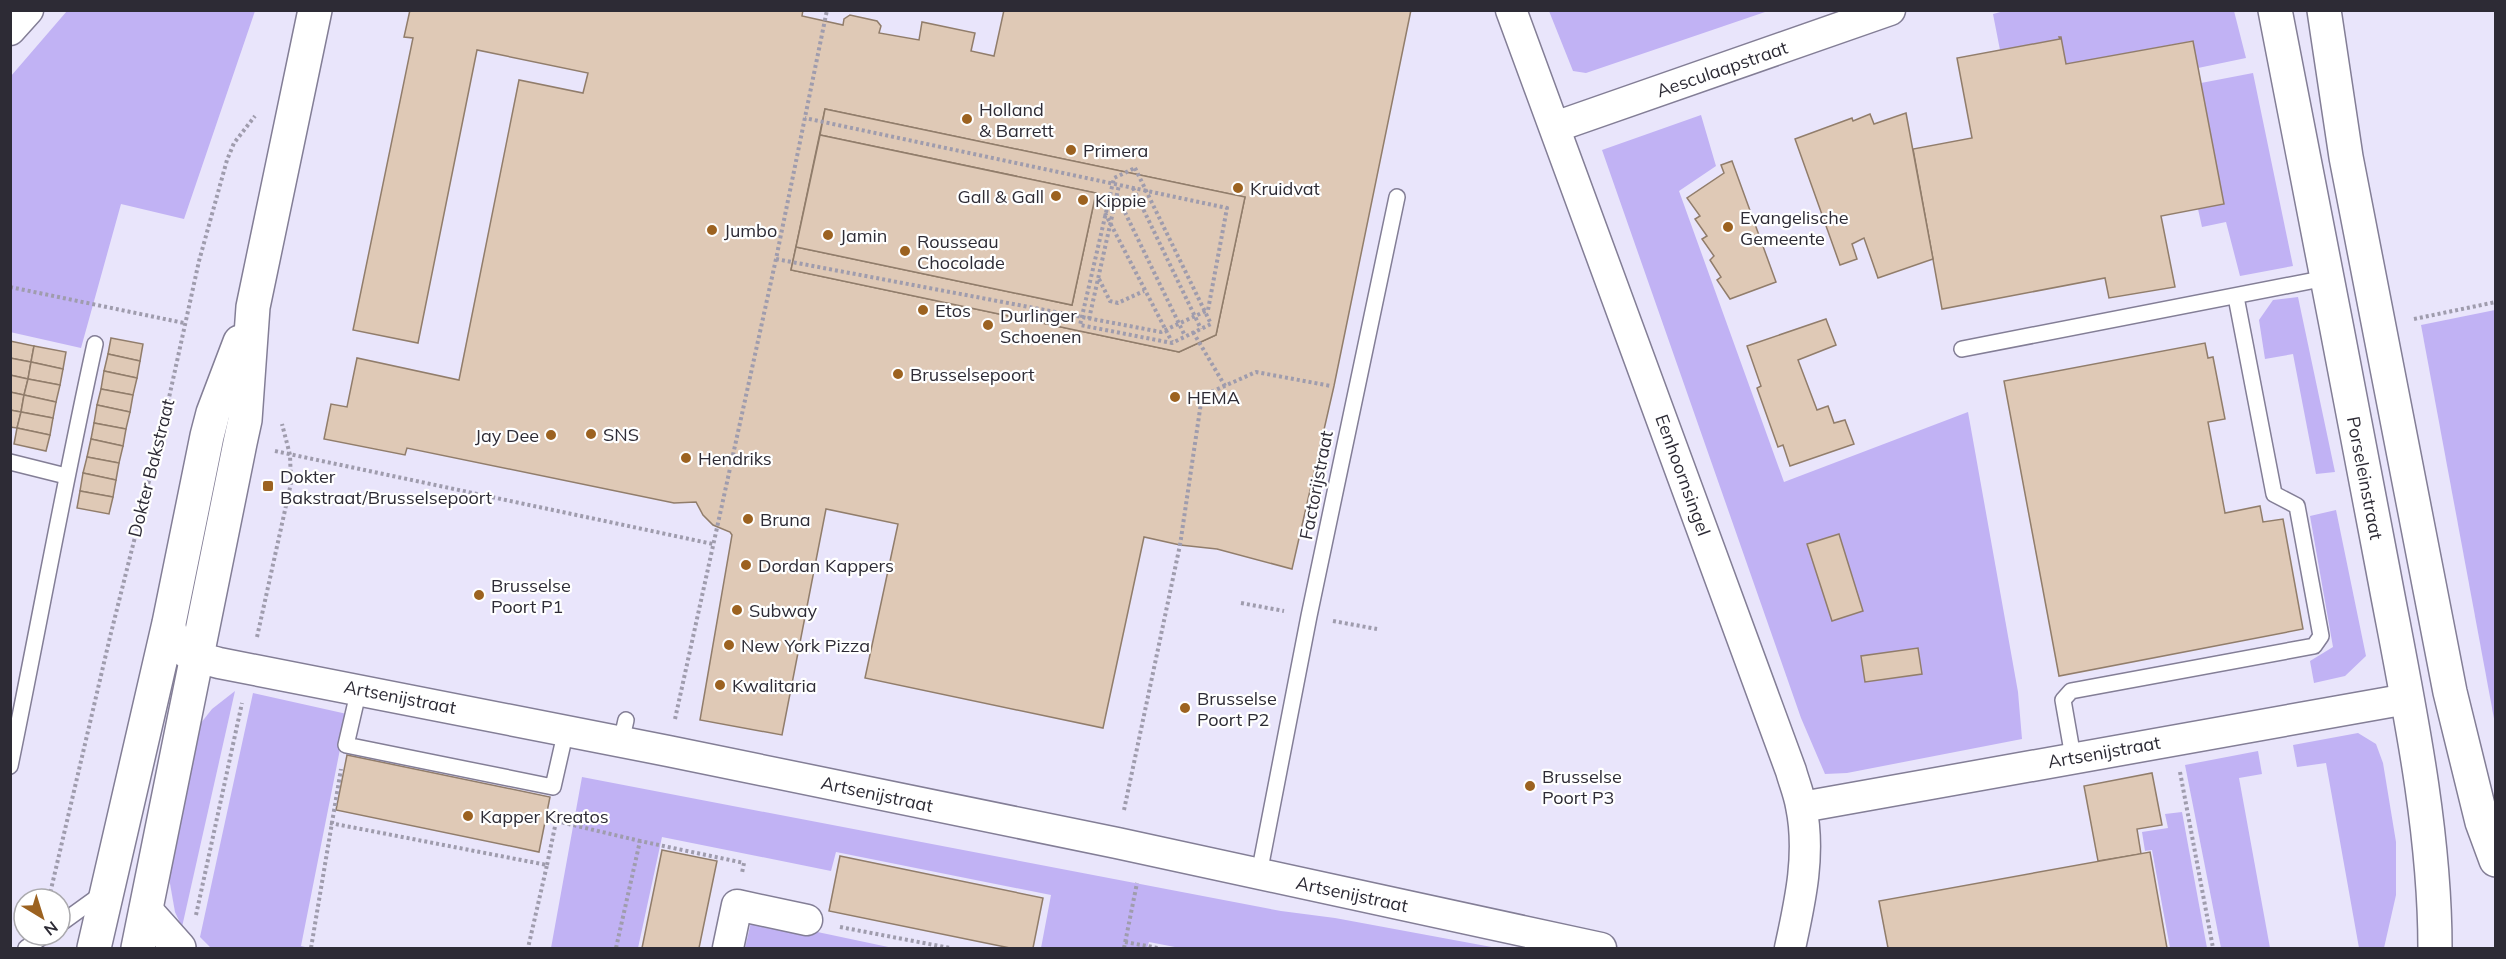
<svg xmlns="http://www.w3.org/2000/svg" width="2506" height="959" viewBox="0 0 2506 959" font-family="Mulish,sans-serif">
  <rect width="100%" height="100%" fill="#e9e5fb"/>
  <!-- green -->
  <g fill="#c1b2f4">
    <path d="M2008,10L2234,11L2246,58L2198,68L2192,41L2066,64L2061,37L2060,39L2000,50L1993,14Z"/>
    <path d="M67,11H255L184,219L121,204L81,348L10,332L11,76Z"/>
    <path d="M1549,11V10L1768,11L1586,73L1573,71Z"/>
    <path d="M2253,73L2293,266L2240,276L2226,222L2202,227L2198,209L2224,204L2201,83Z"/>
    <path d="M1701,115L1716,166L1679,191L1784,482L1968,412L2018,692L2022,739L1847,773L1825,774L1801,718L1602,150Z"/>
    <path d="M2298,297L2335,472L2316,474L2293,354L2265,359L2259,320L2273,300Z"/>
    <path d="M2495,310H2496L2495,724L2421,325Z"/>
    <path d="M2336,510L2366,656L2345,676L2314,683L2310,661L2333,647L2310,516Z"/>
    <path d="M235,691L182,927L175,912L169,878L197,728L212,709Z"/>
    <path d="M253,693L347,714L301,946L309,948H211L200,937Z"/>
    <path d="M2358,733L2376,744L2383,763L2396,842V895L2384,948H2359L2326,763L2297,767L2293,745Z"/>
    <path d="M2258,751L2262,774L2239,778L2270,948H2221L2185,765Z"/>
    <path d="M582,777L1281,911L1335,918L1497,948L1328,947L1327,948H1180L1149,942L1147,948H1041L1051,895L836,852L831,871L662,837L638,948H551Z"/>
    <path d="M2182,812L2207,948H2170L2152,850L2145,851L2142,832L2168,828L2165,814Z"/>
    <path d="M752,918L893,948H745Z"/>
  </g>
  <!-- building -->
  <g fill="#dfc9b6" stroke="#917d6b" stroke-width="1.5" fill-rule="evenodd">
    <path d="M410,10H803L802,16L843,25L844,19L850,15L877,21L881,26L879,33L919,40L922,22L975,33L971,51L994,56L1004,10H1411L1334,386L1292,569L1217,549L1180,545L1144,537L1103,728L865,678L898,524L826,509L782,735L700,720L732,535L730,532L713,525L703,515L696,502L674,503L407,448L405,455L324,439L331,404L347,407L357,358L459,380L519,80L583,93L588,73L477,50L418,343L353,330L413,38L404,37ZM825,109L1245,197L1216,335L1179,352L791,270Z"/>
    <path d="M2059,37H2061L2066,64L2193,41L2224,204L2161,216L2175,287L2109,298L2105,278L1942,309L1913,149L1972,138L1957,58L2060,39Z"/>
    <path d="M825,109L1245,197L1216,335L1179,352L791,270L796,247L1072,305L1096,193L820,135Z"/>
    <path d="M1906,113L1933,259L1878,278L1864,238L1852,244L1857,259L1840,265L1795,139L1852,118L1853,121L1870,114L1874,124Z"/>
    <path d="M820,135L1096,193L1072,305L796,247Z"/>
    <path d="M1732,161L1776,282L1730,299L1717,280L1721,277L1710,260L1714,256L1702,239L1707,236L1695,219L1700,216L1687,198L1724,173L1721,165Z"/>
    <path d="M1826,319L1836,345L1798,360L1817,410L1828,406L1834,423L1845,420L1854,444L1790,466L1783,445L1778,447L1757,388L1761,386L1747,346Z"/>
    <path d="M111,338L143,344L140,361L108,354Z"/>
    <path d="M10,341L34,346L31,362L10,358Z"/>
    <path d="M2205,343L2208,358L2213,357L2225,419L2208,422L2225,513L2260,506L2263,522L2283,519L2303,629L2059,676L2004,381Z"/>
    <path d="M34,346L66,352L63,369L31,362Z"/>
    <path d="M108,354L140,361L137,378L104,371Z"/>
    <path d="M10,358L31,362L28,379L10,375Z"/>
    <path d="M31,362L63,369L60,385L28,379Z"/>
    <path d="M104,371L137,378L133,395L101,389Z"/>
    <path d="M10,375L28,379L24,395L10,392Z"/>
    <path d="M28,379L60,385L56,402L24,395Z"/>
    <path d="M101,389L133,395L130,412L97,405Z"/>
    <path d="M10,392L24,395L21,412L10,410Z"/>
    <path d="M24,395L56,402L53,418L21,412Z"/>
    <path d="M97,405L130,412L126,429L94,423Z"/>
    <path d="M10,410L21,412L17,428L10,427Z"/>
    <path d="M21,412L53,418L50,435L17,428Z"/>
    <path d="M94,423L126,429L123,446L91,439Z"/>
    <path d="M17,428L50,435L46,451L14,444Z"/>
    <path d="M91,439L123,446L119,463L87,457Z"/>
    <path d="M87,457L119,463L116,480L83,473Z"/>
    <path d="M83,473L116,480L113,497L80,491Z"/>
    <path d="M80,491L113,497L109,514L77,508Z"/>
    <path d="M1839,534L1863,611L1832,621L1807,544Z"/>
    <path d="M1918,648L1922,674L1865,682L1861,656Z"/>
    <path d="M347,755L550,797L539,852L336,810Z"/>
    <path d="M2152,773L2162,825L2137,829L2141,854L2098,861L2084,786Z"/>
    <path d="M662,850L717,861L699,948H642Z"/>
    <path d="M2150,852L2167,948H1888L1879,901Z"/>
    <path d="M840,856L1043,898L1033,948H1010L829,911Z"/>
  </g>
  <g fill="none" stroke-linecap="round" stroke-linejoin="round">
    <!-- lane casing -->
    <g stroke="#837e96" stroke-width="18">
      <g id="lane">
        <path d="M1962,349L2326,278"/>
        <path d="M10,462L66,476"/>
        <path d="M359,689L346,745L553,787L566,730"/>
        <path d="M621,742L626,720"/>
        <path d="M2073,757L2063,700L2071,691L2314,646L2321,636L2297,506L2274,494L2236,297"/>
        <path d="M10,766C39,625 64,484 95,344"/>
        <path d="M1259,874L1309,616L1397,197"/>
        <path d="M60,924L103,893"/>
        <path d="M26,948L45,935"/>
      </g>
    </g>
    <!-- street casing -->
    <g stroke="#837e96" stroke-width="33">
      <g id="street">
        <path d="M1511,10L1791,771C1794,782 1799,794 1801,806C1811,854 1800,902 1790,948"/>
        <path d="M10,30L28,10"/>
        <path d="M1555,127L1890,10"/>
        <path d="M169,623C178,656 189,655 219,663L668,751L1117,843L1601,948"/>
        <path d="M1802,807L2407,699"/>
        <path d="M728,948L737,905L807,920"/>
      </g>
    </g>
    <!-- secondary casing -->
    <g stroke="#837e96" stroke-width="36">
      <g id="secondary">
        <path d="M2275,10C2311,197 2348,383 2383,570C2406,693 2435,823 2435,948"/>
        <path d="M2324,10L2346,157L2450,692L2482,822L2496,860"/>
        <path d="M146,911L179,948"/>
        <path d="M94,948L169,623L207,436L213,413L240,342"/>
        <path d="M138,948L240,443L245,420L253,307L315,10"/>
      </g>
    </g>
    <!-- path -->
    <g stroke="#9f9cad" stroke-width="4" stroke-dasharray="3 3" stroke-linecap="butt">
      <path d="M1135,168L1211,324L1172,343L1080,325L1114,178Z"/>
      <path d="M1133,188L1201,329"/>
      <path d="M1117,196L1185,336"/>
      <path d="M1105,213L1172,342"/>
      <path d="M776,259L1161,332L1208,310L1227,208L805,118"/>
      <path d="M1099,279L1110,301L1118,303L1144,291"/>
      <path d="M10,287L184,323"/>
      <path d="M1089,319L1119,185"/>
      <path d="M2414,319L2496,302"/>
      <path d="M1193,332L1225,386"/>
      <path d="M275,451L713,544"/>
      <path d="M1241,603L1284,611"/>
      <path d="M1333,621L1377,629"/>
      <path d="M257,637L291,483L290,455L282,424"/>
      <path d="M675,719L776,259L827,10"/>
      <path d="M2180,772L2213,948"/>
      <path d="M1124,810L1180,545L1202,396L1256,372L1331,386"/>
      <path d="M556,821L640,841"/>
      <path d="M330,823L547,865L528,948"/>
      <path d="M547,865L558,812"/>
      <path d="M49,898L110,637L163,425L199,261L227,160L234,143L255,116"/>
      <path d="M196,915L242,703"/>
      <path d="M840,927L950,948"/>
      <path d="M1125,942L1158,948"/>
      <path d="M311,948L341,769"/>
      <path d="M616,948L640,841L744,863L742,873"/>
      <path d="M1124,948L1137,883"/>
    </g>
    <!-- lane -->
    <use href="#lane" stroke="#fff" stroke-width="15"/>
    <!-- street -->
    <use href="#street" stroke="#fff" stroke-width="30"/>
    <!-- secondary -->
    <use href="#secondary" stroke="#fff" stroke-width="33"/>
  </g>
  <!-- markers -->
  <g fill="#9c6220" stroke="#fff" stroke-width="2">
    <circle cx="967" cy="119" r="6"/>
    <circle cx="1071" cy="150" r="6"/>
    <circle cx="1238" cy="188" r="6"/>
    <circle cx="1056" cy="196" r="6"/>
    <circle cx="1083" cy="200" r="6"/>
    <circle cx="1728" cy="227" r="6"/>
    <circle cx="712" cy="230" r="6"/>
    <circle cx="828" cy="235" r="6"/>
    <circle cx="905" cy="251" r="6"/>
    <circle cx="923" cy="310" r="6"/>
    <circle cx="988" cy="325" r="6"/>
    <circle cx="898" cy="374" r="6"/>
    <circle cx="1175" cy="397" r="6"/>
    <circle cx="591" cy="434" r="6"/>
    <circle cx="551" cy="435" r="6"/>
    <circle cx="686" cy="458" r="6"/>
    <rect x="262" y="480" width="12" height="12" rx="3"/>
    <circle cx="748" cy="519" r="6"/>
    <circle cx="746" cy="565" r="6"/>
    <circle cx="479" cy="595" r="6"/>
    <circle cx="737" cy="610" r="6"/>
    <circle cx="729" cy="645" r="6"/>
    <circle cx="720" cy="685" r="6"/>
    <circle cx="1185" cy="708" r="6"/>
    <circle cx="1530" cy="786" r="6"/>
    <circle cx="468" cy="816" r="6"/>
  </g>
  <g text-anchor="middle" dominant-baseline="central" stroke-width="4.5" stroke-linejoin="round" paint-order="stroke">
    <!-- street labels -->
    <g font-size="18" fill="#2d2b35" stroke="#fff">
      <text transform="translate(1722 69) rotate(-19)">Aesculaapstraat</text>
      <text transform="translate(151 468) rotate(-76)">Dokter Bakstraat</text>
      <text transform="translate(1683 475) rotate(70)">Eenhoornsingel</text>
      <text transform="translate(2365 478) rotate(79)">Porseleinstraat</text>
      <text transform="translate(1316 485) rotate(-79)">Factorijstraat</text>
      <text transform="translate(400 697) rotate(11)">Artsenijstraat</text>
      <text transform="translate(2104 752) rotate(-10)">Artsenijstraat</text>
      <text transform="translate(877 794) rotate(12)">Artsenijstraat</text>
      <text transform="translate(1352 894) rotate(12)">Artsenijstraat</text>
    </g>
    <!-- poi labels -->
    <g font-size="18" fill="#2d2b35" stroke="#fff" text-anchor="start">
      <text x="979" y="109">Holland<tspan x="979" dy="21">&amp; Barrett</tspan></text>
      <text x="1083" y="150">Primera</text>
      <text x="1250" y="188">Kruidvat</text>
      <text x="1044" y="196" text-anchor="end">Gall &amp; Gall</text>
      <text x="1095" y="200">Kippie</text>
      <text x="1740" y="217">Evangelische<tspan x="1740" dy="21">Gemeente</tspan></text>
      <text x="724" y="230">Jumbo</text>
      <text x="840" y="235">Jamin</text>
      <text x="917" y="241">Rousseau<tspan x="917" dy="21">Chocolade</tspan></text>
      <text x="935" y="310">Etos</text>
      <text x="1000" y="315">Durlinger<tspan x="1000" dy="21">Schoenen</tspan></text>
      <text x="910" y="374">Brusselsepoort</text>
      <text x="1187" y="397">HEMA</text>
      <text x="603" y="434">SNS</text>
      <text x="539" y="435" text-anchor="end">Jay Dee</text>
      <text x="698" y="458">Hendriks</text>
      <text x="280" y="476">Dokter<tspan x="280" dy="21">Bakstraat/Brusselsepoort</tspan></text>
      <text x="760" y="519">Bruna</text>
      <text x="758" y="565">Dordan Kappers</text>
      <text x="491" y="585">Brusselse<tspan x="491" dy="21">Poort P1</tspan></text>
      <text x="749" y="610">Subway</text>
      <text x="741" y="645">New York Pizza</text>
      <text x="732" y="685">Kwalitaria</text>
      <text x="1197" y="698">Brusselse<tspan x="1197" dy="21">Poort P2</tspan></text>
      <text x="1542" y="776">Brusselse<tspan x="1542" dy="21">Poort P3</tspan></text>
      <text x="480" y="816">Kapper Kreatos</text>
    </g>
  </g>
  <!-- border -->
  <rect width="2506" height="959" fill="none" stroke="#2d2b35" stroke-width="24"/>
  <!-- north arrow -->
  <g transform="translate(42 917) rotate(142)"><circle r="28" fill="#ffffff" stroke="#abaaae" stroke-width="1.5"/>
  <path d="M0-4.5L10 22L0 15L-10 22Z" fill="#9c6220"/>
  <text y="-9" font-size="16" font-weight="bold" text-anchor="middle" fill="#2d2b35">N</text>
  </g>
</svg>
